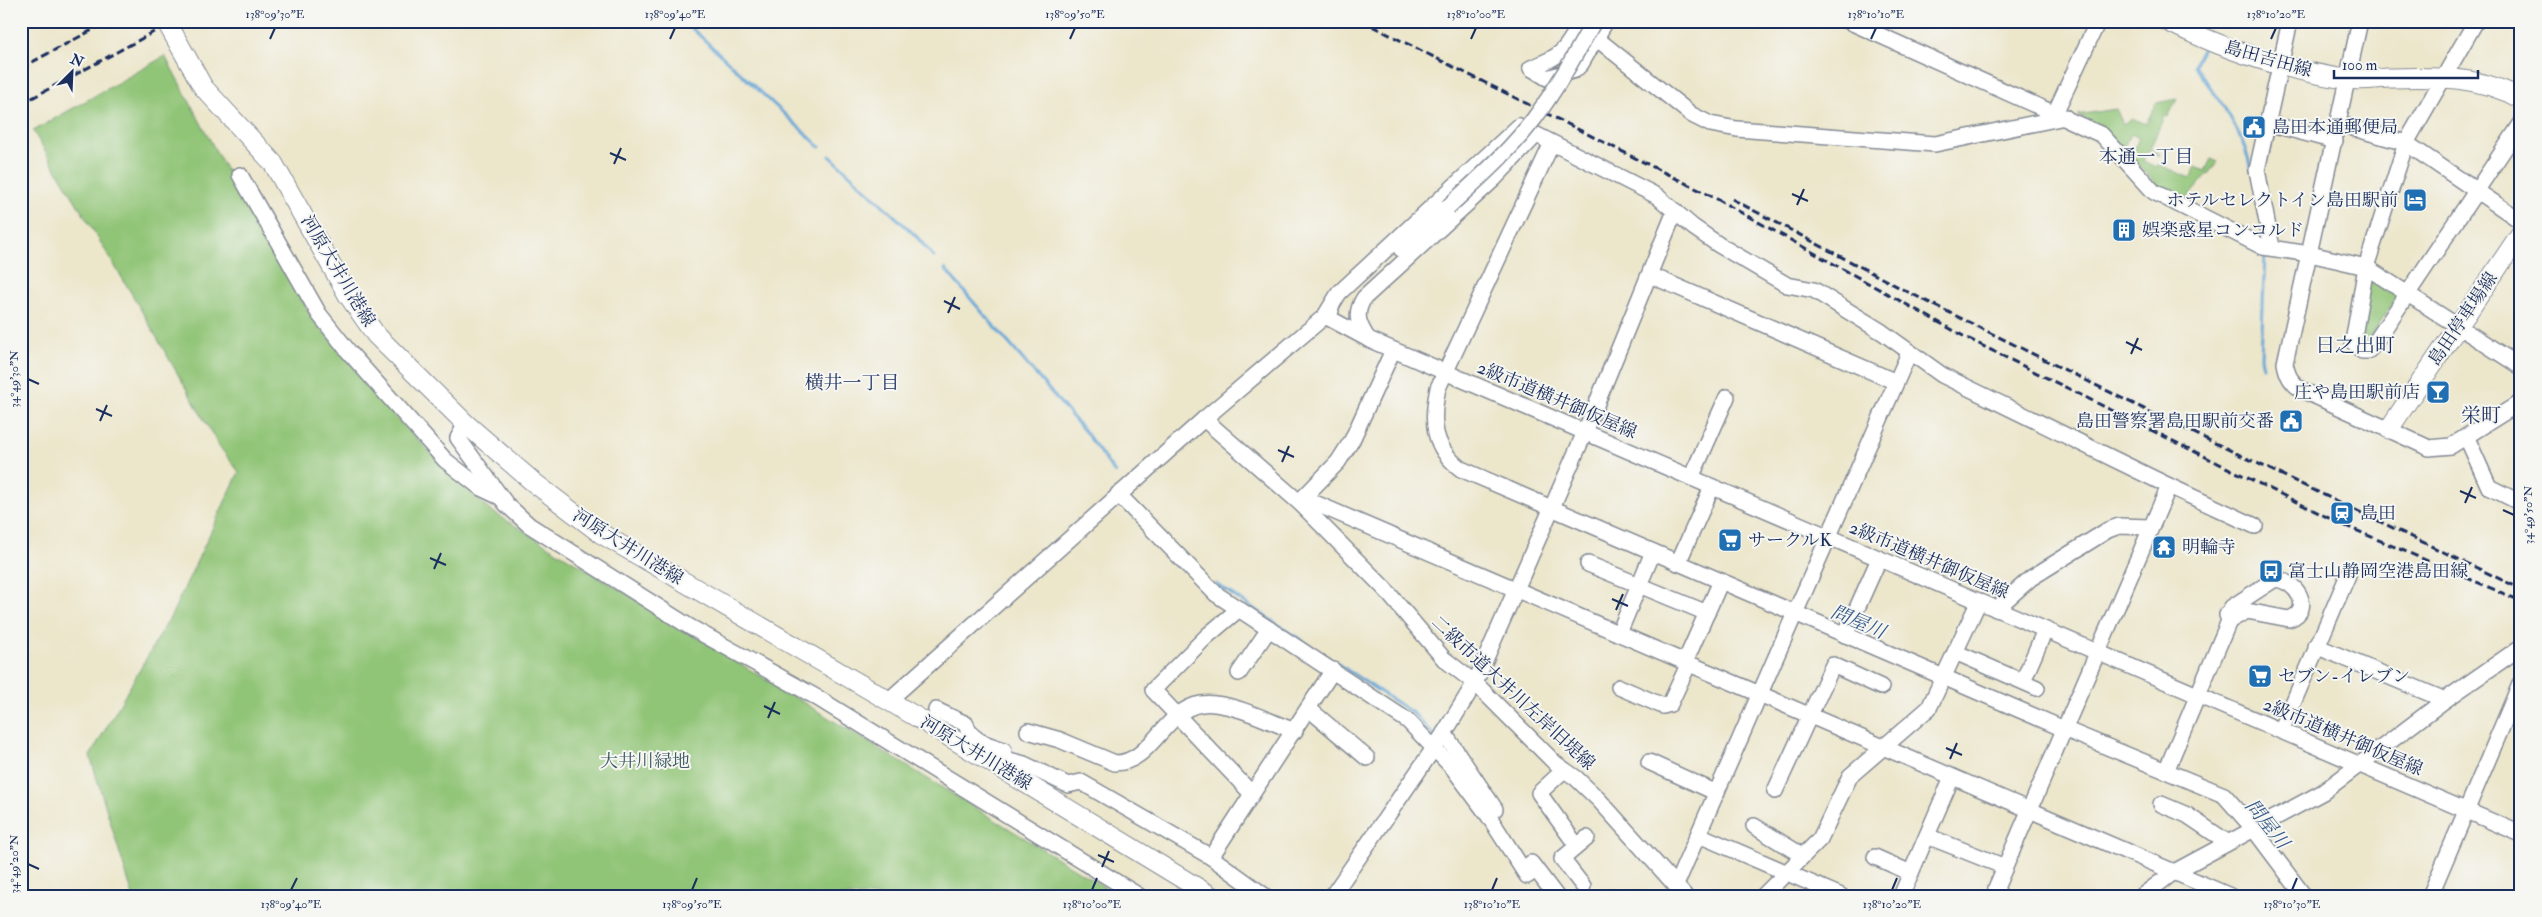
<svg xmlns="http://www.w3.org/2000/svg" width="2542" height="917" viewBox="0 0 2542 917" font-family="'IM FELL Double Pica','Noto Serif JP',serif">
  <rect width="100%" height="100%" fill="#f6f6f2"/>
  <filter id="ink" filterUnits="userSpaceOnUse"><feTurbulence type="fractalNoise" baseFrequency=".02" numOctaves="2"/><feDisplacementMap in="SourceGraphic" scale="10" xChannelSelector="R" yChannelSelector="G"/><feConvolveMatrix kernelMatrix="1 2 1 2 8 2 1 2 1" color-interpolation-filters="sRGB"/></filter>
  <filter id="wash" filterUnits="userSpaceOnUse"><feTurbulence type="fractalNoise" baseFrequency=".0096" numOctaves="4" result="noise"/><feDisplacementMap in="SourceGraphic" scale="20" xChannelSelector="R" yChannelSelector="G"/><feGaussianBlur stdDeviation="1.12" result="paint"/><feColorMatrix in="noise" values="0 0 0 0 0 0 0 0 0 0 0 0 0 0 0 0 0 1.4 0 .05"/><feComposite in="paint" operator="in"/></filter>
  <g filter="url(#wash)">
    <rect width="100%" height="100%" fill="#ece6cb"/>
    <!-- green -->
    <g fill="#90c476" stroke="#567a6a">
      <path d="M165,56L253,220L314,320L399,421L488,509L1119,896H133L90,756L172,614L239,472L219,446L133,296L33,131Z"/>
      <path d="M2177,99L2168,117L2164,116L2150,149L2160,154L2159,157L2147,151L2143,161L2156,167L2158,164L2190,178L2196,167L2205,171L2211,159L2218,162L2183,203L2166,194L2131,157L2139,138L2130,134L2123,149L2102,128L2078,115L2116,109L2123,124L2132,118L2146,124L2156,103Z"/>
      <path d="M2367,277L2402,290L2364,346L2356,334Z"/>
    </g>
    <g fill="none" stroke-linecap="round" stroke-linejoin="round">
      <!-- stream -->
      <g stroke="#63a5d7" stroke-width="3">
        <path d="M684,21L820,147"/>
        <path d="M2203,48L2194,65C2217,96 2244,131 2251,170"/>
        <path d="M830,156L916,236L934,257"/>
        <path d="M945,269L1087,434L1115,473"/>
        <path d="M2263,367L2261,358L2265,252"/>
        <path d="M1216,584L1414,714L1435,737"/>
        <path d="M2438,891L2448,896"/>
        <path d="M2130,896L2138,891"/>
      </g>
    </g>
  </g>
  <g filter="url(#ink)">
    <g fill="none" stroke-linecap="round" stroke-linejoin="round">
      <!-- minor casing -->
      <g stroke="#848a94" stroke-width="18">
        <g id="minor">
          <path d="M1575,21L1579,27L1596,38L1692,115L1710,124L1737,129L1935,144L2065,117"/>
          <path d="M1848,21L2102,135L2154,192L2263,247L2310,254L2366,267L2521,367"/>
          <path d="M2360,21L2285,363C2287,375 2291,383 2302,390L2429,448L2451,446L2521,402"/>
          <path d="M2476,21L2406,143L2366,267L2353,342L2362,351H2368L2372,347L2521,124"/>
          <path d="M1531,68L1547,78L1575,70L1581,64L1606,21"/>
          <path d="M1531,68C1564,55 1565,51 1582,21"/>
          <path d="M2055,113L2098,21"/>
          <path d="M2267,123L2335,141"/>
          <path d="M2339,124L2406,143L2521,221"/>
          <path d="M1552,143L1438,388C1431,421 1432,447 1461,469L2064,729L2224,795L2253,828L2304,896"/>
          <path d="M240,175L319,314L349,352L445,460L481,488L500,497"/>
          <path d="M2272,248L2257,170L2290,21"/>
          <path d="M1401,249L1448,207"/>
          <path d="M1650,275L1896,382"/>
          <path d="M1368,339C1358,324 1354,314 1364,298L1494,179L1536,135"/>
          <path d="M1204,419L1300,503L1384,588L1444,659L1475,683L1556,764L1576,778L1599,800L1685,896"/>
          <path d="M466,424L458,438L506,504L529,525L690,627L816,697L1139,896"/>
          <path d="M2467,438L2489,487L2521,503"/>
          <path d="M1691,478L1727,397"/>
          <path d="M1118,494L1216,594L1408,721L1453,768L1488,815L1527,876L1536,870"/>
          <path d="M1303,498L1338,462L1352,440L1393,350"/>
          <path d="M1300,503L1303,498L2230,896"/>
          <path d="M2255,526L2169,486L1942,375L1882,332L1814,290L1787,285L1719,245L1693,227L1657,196L1519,126L1339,293L1325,316L1368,339L2521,834"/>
          <path d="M1678,563L1712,487"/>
          <path d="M1588,564L1707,613"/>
          <path d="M1239,609L1207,636L1153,690L1252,794"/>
          <path d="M1996,609L2031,578L2108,530L2119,526L2150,527"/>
          <path d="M1619,633L1653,552"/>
          <path d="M1845,635L1879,559"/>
          <path d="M2316,646L2445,700"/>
          <path d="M1955,652L2037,688"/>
          <path d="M1685,662L1721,581"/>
          <path d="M1239,673L1269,629"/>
          <path d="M2023,681L2045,630"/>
          <path d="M1619,687L1663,706L1670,704L1689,663"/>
          <path d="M888,701L1204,419L1331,311"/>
          <path d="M1309,709L1367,758"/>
          <path d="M936,710L966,724C970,741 989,745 1004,750"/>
          <path d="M1028,731L1060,740L1115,763C1156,763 1166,697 1215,704C1242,707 1270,722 1295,731"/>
          <path d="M2281,731L2348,575"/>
          <path d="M1444,733L1495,809"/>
          <path d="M983,753L1024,764L1068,785L1081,782L1211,857L1265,896"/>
          <path d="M1649,762L1717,793"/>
          <path d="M1564,770L1539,793L1577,846"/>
          <path d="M2166,771L2229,621L2227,615L2232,607L2275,579C2296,580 2315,610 2289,619L2247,611L2229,621"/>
          <path d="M1775,791L1833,665L1881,687"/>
          <path d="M2161,804L2187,815L2227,842"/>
          <path d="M1754,826L1803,856"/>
          <path d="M1699,835L1841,896"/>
          <path d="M1927,836L2005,867"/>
          <path d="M1211,857L1333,670"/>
          <path d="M1875,857L1911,873"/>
          <path d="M1531,863L1556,896"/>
          <path d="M1676,885L1909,353"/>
          <path d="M1583,886L1562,859L1587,838"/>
          <path d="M1332,896L1443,735L1475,683L1585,432L1675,211"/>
          <path d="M1763,896L1820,839L1850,776L1929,708L1979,601"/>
          <path d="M1901,896L1952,777"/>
          <path d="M2000,896L1996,888L2169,486"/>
          <path d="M2142,896L2174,872L2323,792L2445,700L2521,647"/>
          <path d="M2430,896L2521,682"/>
        </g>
      </g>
      <!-- major casing -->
      <g stroke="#848a94" stroke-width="21">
        <g id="major">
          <path d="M166,21L203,87L273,163L348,295L376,335L466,424L532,481L600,533L920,719L1211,896"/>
          <path d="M2167,21C2223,49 2284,70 2346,79C2360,81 2375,79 2388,78C2434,77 2479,75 2521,99"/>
          <path d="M2389,429L2521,233"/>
        </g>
      </g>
      <!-- minor -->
      <use href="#minor" stroke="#fff" stroke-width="15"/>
      <!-- major -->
      <use href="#major" stroke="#fff" stroke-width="19"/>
      <!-- rail -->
      <g stroke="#1b2f5e" stroke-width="3" stroke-dasharray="8 4" stroke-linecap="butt">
        <path d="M1362,21L1715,198L1967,338L2145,427L2339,523L2521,601"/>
        <path d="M21,68L109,21"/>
        <path d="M21,104L174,21"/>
        <path d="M1732,199L1908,292L2152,413L2521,589"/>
      </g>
      <!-- minor-bridge casing -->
      <g stroke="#848a94" stroke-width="18" stroke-linecap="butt">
        <path id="minor-bridge" d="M1448,207C1478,179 1509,152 1534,119C1557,88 1575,55 1594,21"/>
      </g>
      <!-- minor-bridge -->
      <use href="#minor-bridge" stroke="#fff" stroke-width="15"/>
    </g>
  </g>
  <!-- ticks -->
  <path fill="none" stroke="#1b2f5e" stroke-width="2" d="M270,39L275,28M670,39L675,28M1070,39L1075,28M1471,39L1476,28M1871,39L1876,28M2271,39L2276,28M610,153L626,160M614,164L621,148M1792,194L1808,201M1797,205L1804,189M944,301L960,309M948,313L955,297M2126,342L2142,350M2131,354L2138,338M28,379L39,384M96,409L112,416M100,421L107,405M1278,450L1294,457M1282,462L1289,446M2460,491L2476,498M2465,503L2472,487M2503,510L2514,515M430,558L446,565M434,569L441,553M1612,599L1628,606M1616,610L1623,594M764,706L780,714M768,718L775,702M1946,748L1962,755M1950,759L1957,743M1098,855L1114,862M28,864L39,869M1102,867L1109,851M291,890L297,878M692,890L697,878M1092,890L1097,878M1492,890L1497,878M1892,890L1897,878M2292,890L2297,878"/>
  <!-- icons -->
  <defs>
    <g id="civic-square" transform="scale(1.25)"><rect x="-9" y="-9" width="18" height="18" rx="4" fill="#1f6fb2" stroke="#f6f6f2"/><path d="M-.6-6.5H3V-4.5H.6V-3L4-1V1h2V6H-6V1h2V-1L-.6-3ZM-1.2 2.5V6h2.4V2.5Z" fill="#fff"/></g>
    <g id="hotel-square" transform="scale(1.25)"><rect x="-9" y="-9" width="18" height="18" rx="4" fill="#1f6fb2" stroke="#f6f6f2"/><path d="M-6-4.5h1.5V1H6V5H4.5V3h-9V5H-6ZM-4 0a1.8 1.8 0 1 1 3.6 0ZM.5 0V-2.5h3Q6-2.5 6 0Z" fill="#fff"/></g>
    <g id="building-square" transform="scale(1.25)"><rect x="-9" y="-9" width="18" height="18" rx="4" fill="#1f6fb2" stroke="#f6f6f2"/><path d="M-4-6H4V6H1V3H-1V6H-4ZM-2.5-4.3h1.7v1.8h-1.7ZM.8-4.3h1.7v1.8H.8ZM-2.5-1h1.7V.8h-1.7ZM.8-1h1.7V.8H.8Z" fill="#fff"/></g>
    <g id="bar-square" transform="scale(1.25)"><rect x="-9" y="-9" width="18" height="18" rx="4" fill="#1f6fb2" stroke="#f6f6f2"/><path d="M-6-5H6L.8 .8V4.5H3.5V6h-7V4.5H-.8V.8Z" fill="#fff"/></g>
    <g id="station-square" transform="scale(1.25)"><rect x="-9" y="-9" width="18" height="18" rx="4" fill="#1f6fb2" stroke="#f6f6f2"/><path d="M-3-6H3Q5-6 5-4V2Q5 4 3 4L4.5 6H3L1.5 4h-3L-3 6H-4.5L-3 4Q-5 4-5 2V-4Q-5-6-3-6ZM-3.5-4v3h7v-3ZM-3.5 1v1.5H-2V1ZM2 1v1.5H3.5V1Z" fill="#fff"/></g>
    <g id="supermarket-square" transform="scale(1.25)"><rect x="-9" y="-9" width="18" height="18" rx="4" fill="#1f6fb2" stroke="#f6f6f2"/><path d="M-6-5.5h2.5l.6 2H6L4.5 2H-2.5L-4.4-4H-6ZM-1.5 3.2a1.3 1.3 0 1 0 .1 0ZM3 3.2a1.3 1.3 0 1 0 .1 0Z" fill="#fff"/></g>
    <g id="temple-square" transform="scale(1.25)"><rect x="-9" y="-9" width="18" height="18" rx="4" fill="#1f6fb2" stroke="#f6f6f2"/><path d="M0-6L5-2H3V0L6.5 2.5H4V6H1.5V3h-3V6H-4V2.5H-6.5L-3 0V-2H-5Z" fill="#fff"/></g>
    <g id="bus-square" transform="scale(1.25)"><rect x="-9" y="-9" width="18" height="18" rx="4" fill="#1f6fb2" stroke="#f6f6f2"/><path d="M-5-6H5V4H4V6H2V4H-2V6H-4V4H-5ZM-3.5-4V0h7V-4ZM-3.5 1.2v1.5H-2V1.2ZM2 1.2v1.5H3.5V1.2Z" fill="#fff"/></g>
  </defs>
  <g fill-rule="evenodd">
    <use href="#civic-square" x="2254" y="127"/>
    <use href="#hotel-square" x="2415" y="200"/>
    <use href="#building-square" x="2124" y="230"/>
    <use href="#bar-square" x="2438" y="392"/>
    <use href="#civic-square" x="2291" y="421"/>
    <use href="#station-square" x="2342" y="513"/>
    <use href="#supermarket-square" x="1730" y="540"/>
    <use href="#temple-square" x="2164" y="547"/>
    <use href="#bus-square" x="2271" y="571"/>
    <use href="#supermarket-square" x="2260" y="676"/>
  </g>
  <g text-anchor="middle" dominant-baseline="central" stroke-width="4" stroke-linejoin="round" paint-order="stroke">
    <!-- street labels -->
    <g font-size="18" fill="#1b2f5e" stroke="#f6f6f2">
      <text transform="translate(2268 59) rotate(16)">島田吉田線</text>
      <text transform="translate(338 271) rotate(59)">河原大井川港線</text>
      <text transform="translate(2463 319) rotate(-56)">島田停車場線</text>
      <text transform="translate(1557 400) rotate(23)">2級市道横井御仮屋線</text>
      <text transform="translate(628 547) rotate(32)">河原大井川港線</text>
      <text transform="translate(1929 560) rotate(23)">2級市道横井御仮屋線</text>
      <text transform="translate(1513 693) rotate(43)">二級市道大井川左岸旧堤線</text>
      <text transform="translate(2343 737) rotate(23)">2級市道横井御仮屋線</text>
      <text transform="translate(976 753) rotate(31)">河原大井川港線</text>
    </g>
    <!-- poi labels -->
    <g font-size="18" fill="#1b2f5e" stroke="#f6f6f2" text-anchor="start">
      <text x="2272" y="127">島田本通郵便局</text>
      <text x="2398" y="200" text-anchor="end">ホテルセレクトイン島田駅前</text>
      <text x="2142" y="230">娯楽惑星コンコルド</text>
      <text x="2420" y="392" text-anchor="end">庄や島田駅前店</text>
      <text x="2274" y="421" text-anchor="end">島田警察署島田駅前交番</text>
      <text x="2360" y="513">島田</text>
      <text x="1748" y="540">サークルK</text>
      <text x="2182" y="547">明輪寺</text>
      <text x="2288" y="571">富士山静岡空港島田線</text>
      <text x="2278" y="676">セブン-イレブン</text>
    </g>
    <!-- park labels -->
    <g font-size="18" fill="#3e5c65" stroke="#f6f6f2">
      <text x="645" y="761">大井川緑地</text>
    </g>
    <!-- neighbourhood labels -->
    <g font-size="19" fill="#1b2f5e" stroke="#f6f6f2">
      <text x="2146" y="157">本通一丁目</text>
      <text x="852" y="383">横井一丁目</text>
    </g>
    <!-- water labels -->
    <g font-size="19" font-style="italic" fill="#345888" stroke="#f6f6f2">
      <text transform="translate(1858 622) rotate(23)">問屋川</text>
      <text transform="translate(2267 824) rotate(51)">問屋川</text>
    </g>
    <!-- quarter labels -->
    <g font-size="20" fill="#1b2f5e" stroke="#f6f6f2">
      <text x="2355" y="345">日之出町</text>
      <text x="2481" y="415">栄町</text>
    </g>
  </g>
  <!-- margin -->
  <rect width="2542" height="917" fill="none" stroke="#f6f6f2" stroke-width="55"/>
  <!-- north arrow -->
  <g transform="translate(72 72) rotate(24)" stroke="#f6f6f2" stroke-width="4" paint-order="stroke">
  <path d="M0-4L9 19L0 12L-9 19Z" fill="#1b2f5e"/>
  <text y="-8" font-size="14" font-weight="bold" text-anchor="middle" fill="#1b2f5e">N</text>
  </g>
  <!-- scale -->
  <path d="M2334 70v8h144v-8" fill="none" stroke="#1b2f5e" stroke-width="2.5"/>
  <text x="2342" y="70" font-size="15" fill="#1b2f5e" stroke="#f6f6f2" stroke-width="4" paint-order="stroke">100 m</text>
  <rect x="28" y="28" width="2486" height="862" fill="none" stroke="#1b2f5e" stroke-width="2"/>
  <g font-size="12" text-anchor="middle" fill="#1b2f5e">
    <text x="275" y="18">138°09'30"E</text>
    <text x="675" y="18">138°09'40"E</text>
    <text x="1075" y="18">138°09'50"E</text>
    <text x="1476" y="18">138°10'00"E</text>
    <text x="1876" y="18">138°10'10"E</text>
    <text x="2276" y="18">138°10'20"E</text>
    <text transform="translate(14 379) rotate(-90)" y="4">34°49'30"N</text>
    <text transform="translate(2528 515) rotate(-90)" y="4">34°49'50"N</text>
    <text transform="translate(14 864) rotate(-90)" y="4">34°49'20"N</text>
    <text x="291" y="908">138°09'40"E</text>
    <text x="692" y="908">138°09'50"E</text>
    <text x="1092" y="908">138°10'00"E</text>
    <text x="1492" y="908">138°10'10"E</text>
    <text x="1892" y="908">138°10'20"E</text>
    <text x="2292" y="908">138°10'30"E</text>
  </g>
</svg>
